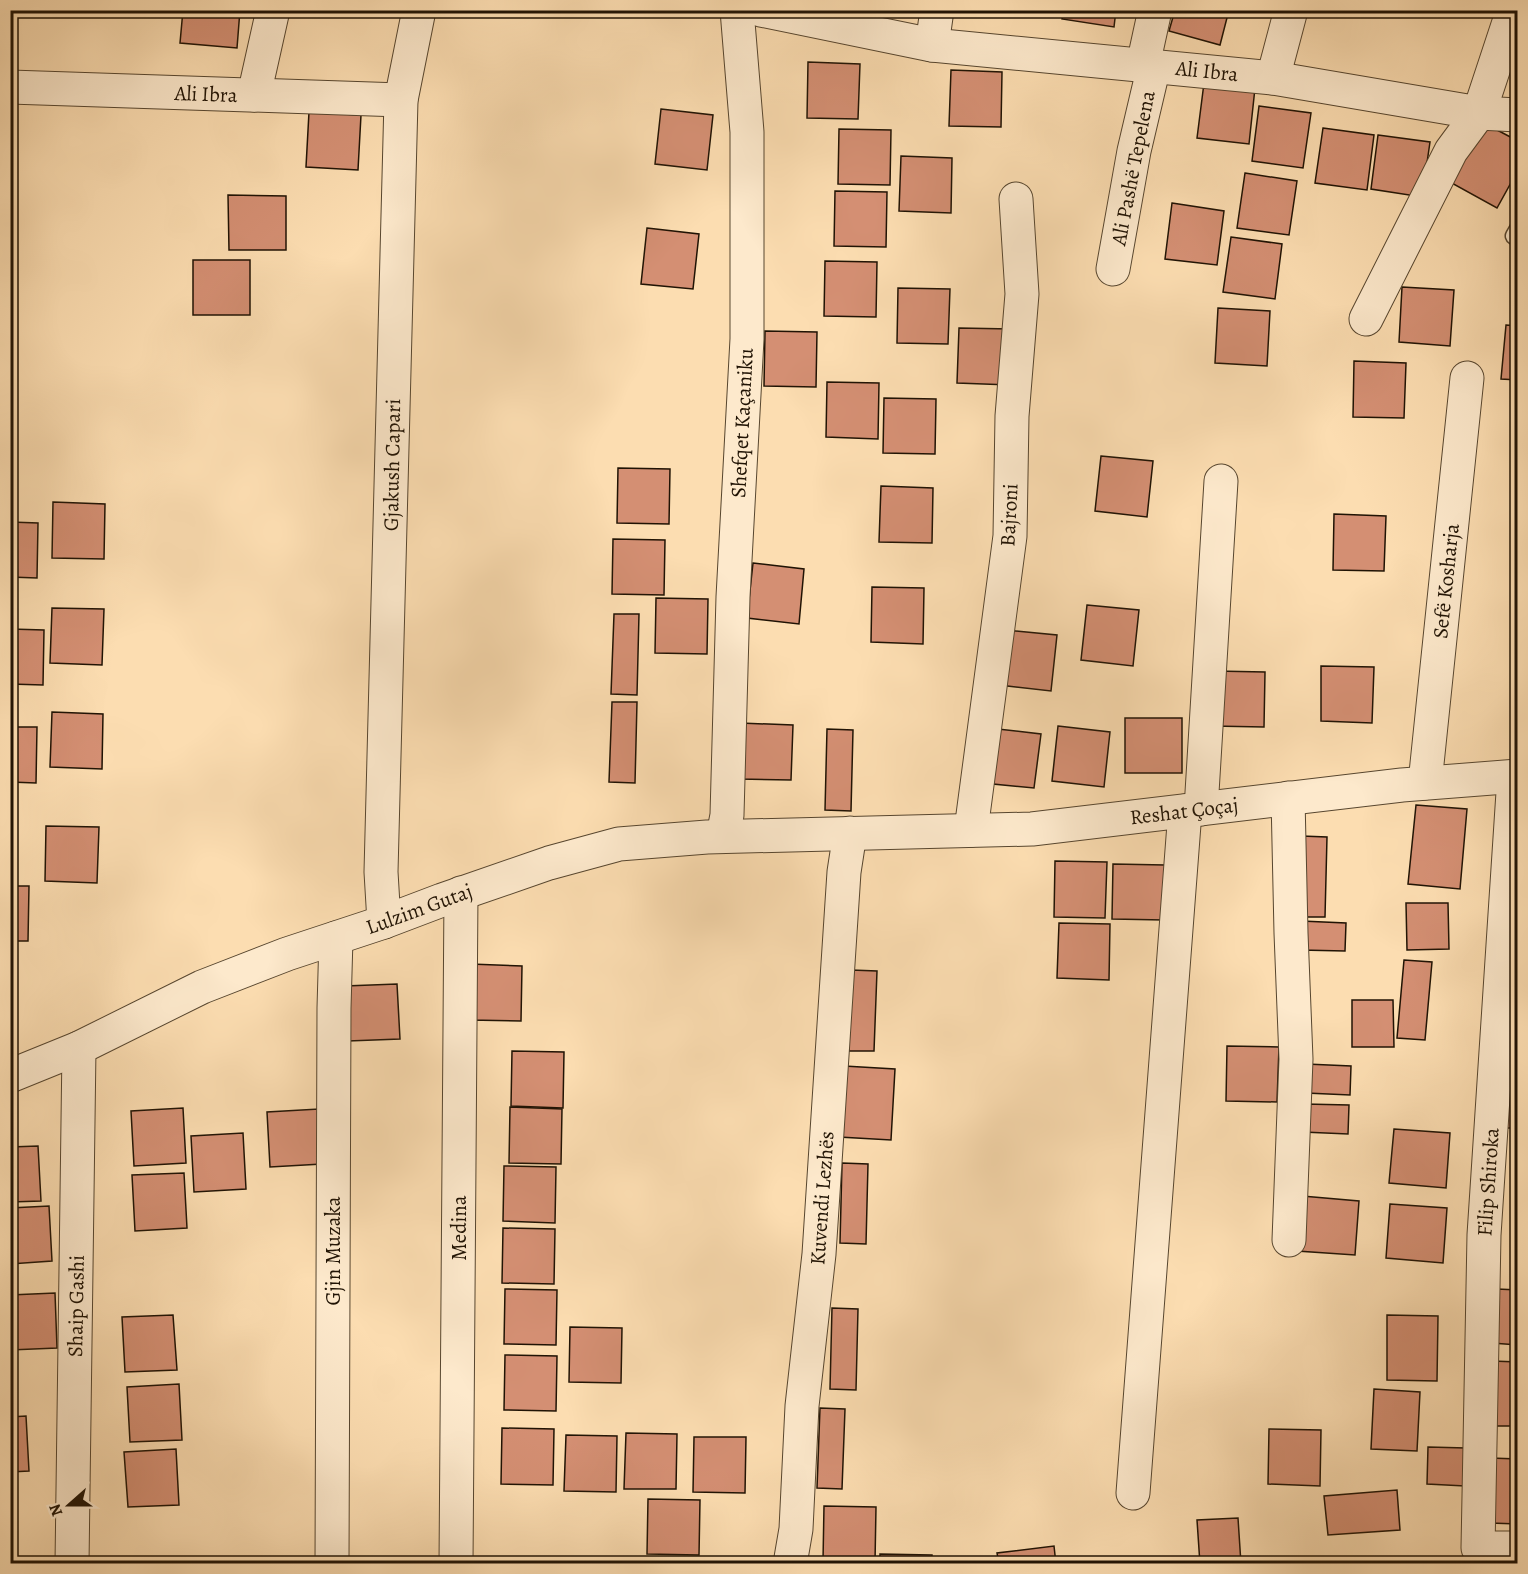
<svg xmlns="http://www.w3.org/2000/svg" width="1528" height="1574" viewBox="0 0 1528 1574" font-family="Alegreya,serif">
  <rect width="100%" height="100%" fill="#fcddb1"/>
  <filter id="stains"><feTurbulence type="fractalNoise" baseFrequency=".00333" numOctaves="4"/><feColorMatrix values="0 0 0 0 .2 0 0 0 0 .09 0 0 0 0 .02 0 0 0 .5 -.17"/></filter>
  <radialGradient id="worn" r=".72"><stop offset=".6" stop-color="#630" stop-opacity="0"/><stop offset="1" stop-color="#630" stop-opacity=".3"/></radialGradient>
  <!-- building -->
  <g fill="#d48f73" stroke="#201304" stroke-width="1.5">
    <path d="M183,10H240L237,48L180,43Z"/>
    <path d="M1064,10H1116L1114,27L1062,19Z"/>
    <path d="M1175,10H1229L1220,45L1169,31Z"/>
    <path d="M808,62L860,64L858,119L807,118Z"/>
    <path d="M951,70L1002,72L1001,127L949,126Z"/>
    <path d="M1204,83L1255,88L1249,144L1197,138Z"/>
    <path d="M1259,106L1311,113L1303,168L1252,161Z"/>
    <path d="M661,109L713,115L707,170L655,164Z"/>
    <path d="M309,112L361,115L358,170L306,167Z"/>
    <path d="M1480,121L1518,141V170L1497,208L1448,181Z"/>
    <path d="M1323,128L1374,135L1367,190L1315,183Z"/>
    <path d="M839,129L891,130L890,185L838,184Z"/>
    <path d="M1378,135L1430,142L1422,197L1371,189Z"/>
    <path d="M901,156L952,158L951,213L899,211Z"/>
    <path d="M1245,173L1297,181L1289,235L1237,228Z"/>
    <path d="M835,191L887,192L886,247L834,246Z"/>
    <path d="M228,195L286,196V250H229Z"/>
    <path d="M1172,203L1224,211L1217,265L1165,259Z"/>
    <path d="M647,228L699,234L693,289L641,284Z"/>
    <path d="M1231,237L1282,244L1275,299L1223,292Z"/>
    <rect x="193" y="260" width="57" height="55"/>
    <path d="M825,261L877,262L876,317L824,316Z"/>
    <path d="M1402,287L1454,290L1450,346L1399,342Z"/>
    <path d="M898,288L950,289L948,344L897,343Z"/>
    <path d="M1218,308L1270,311L1267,366L1215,363Z"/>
    <path d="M1506,325L1518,326V380L1501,379Z"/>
    <path d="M959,328L1011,329L1010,385L957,383Z"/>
    <path d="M765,331L817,332L816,387L764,386Z"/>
    <path d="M1354,361L1406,363L1404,418L1353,417Z"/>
    <path d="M827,382L879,383L878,439L826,437Z"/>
    <path d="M884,398L936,399L935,454L883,453Z"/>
    <path d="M1101,456L1153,461L1147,517L1095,511Z"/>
    <path d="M618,468L670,469L669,524L617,523Z"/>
    <path d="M881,486L933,488L932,543L879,542Z"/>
    <path d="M53,502L105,504L104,559L52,558Z"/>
    <path d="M1334,514L1386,516L1384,571L1333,570Z"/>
    <path d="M10,522L38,523L37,578L10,577Z"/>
    <path d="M613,539L665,540L664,595L612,594Z"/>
    <path d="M753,563L804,569L799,624L747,618Z"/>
    <path d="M872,587L924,588L923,644L871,642Z"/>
    <path d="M656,598L708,599L707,654L655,653Z"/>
    <path d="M1087,605L1139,610L1133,666L1081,660Z"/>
    <path d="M52,608L104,609L102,665L50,663Z"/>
    <path d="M614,614H639L637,695L611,694Z"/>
    <path d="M10,629L44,630L43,685L10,684Z"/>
    <path d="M1006,630L1057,635L1051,691L999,685Z"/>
    <path d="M1321,666L1374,667L1372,723L1321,721Z"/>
    <path d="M1214,671L1265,672L1264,727L1212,726Z"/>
    <path d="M612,702H637L635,783L609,782Z"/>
    <path d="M52,712L103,714L102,769L50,767Z"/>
    <rect x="1125" y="718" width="57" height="55"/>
    <path d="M740,723L793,725L791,780L739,779Z"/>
    <path d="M1058,726L1110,732L1104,787L1052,781Z"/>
    <path d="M10,727H37L36,783L10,782Z"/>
    <path d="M989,728L1041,734L1034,788L983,783Z"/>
    <path d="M827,729L853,730L851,811L825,810Z"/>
    <path d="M1416,805L1467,809L1460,889L1408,884Z"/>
    <path d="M46,826L99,827L97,883L45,881Z"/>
    <path d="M1301,836L1327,837L1325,917H1299Z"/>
    <path d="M1055,861L1107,862L1105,918L1054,917Z"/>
    <path d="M1113,864L1165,865L1164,920L1112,919Z"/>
    <path d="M10,886H29L28,941H10Z"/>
    <path d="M1406,903H1448L1449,949L1407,950Z"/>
    <path d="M1301,921L1346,923L1345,951L1300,950Z"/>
    <path d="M1059,923L1110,924L1109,980L1057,978Z"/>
    <path d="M1404,960L1432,962L1425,1040L1397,1038Z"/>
    <path d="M470,964L522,966L521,1021L469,1020Z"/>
    <path d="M851,970L877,971L874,1051H849Z"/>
    <path d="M397,984L400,1039L348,1041L345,986Z"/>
    <path d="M1352,1000H1393L1394,1047H1352Z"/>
    <path d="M1227,1046L1279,1047L1277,1102L1226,1101Z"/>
    <path d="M512,1051L564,1052L563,1108L511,1106Z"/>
    <path d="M1306,1064L1351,1066L1350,1095L1306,1093Z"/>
    <path d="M844,1066L895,1069L891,1140L839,1137Z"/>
    <rect x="1501" y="1082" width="17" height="46"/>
    <path d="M1304,1104L1349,1105L1348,1134L1303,1132Z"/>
    <path d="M510,1107L562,1109L561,1164L509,1163Z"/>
    <path d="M183,1108L186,1163L134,1166L131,1111Z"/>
    <path d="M319,1109L322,1164L270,1167L267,1112Z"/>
    <path d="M1394,1129L1450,1133L1446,1188L1389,1183Z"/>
    <path d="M243,1133L246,1189L194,1192L191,1136Z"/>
    <path d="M38,1146L41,1201L10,1202V1147Z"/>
    <path d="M842,1163L868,1164L866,1244L840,1243Z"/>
    <path d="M504,1166L556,1167L555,1223L503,1221Z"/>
    <path d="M184,1173L187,1228L135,1231L132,1175Z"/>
    <path d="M1302,1196L1359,1201L1355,1255L1297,1251Z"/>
    <path d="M1390,1204L1447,1208L1443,1263L1386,1258Z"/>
    <path d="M49,1206L52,1261L10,1264V1208Z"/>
    <path d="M503,1228L555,1229L554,1284L502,1283Z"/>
    <path d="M505,1289L557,1290L556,1345L504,1344Z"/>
    <path d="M1497,1289L1518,1290V1345L1492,1343Z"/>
    <path d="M55,1293L57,1348L10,1350V1295Z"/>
    <path d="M832,1308L858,1309L856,1390L830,1389Z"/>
    <path d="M173,1315L177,1370L125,1372L122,1317Z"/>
    <path d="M1387,1315L1438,1316L1437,1381L1387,1380Z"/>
    <path d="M570,1327L622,1328L621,1383L569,1382Z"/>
    <path d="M505,1355L557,1356L556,1411L504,1410Z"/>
    <path d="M1492,1361L1518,1362V1426H1492Z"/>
    <path d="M179,1384L182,1440L130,1442L127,1387Z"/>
    <path d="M1374,1389L1420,1392L1417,1451L1371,1449Z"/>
    <path d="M820,1408L845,1409L842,1489L817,1488Z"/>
    <path d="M26,1416L29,1471L10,1472V1417Z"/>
    <path d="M502,1428L554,1429L553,1485L501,1484Z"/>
    <path d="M1269,1429L1321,1430L1320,1486L1268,1484Z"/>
    <path d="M626,1433L677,1434L676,1489H624Z"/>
    <path d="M566,1435L617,1436L616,1492L564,1491Z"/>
    <path d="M694,1437H746L745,1493L693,1492Z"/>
    <path d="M1428,1447L1466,1448L1465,1486L1427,1484Z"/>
    <path d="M176,1449L179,1505L128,1507L124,1452Z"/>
    <path d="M1490,1458L1518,1459V1524L1490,1523Z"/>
    <path d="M1397,1490L1400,1530L1328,1535L1324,1496Z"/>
    <path d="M648,1499L700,1500L699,1555L647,1554Z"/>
    <path d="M824,1506L876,1507L875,1562L823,1561Z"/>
    <path d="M1238,1518L1241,1564H1200L1197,1520Z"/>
    <path d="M1054,1546L1056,1564H999L997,1553Z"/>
    <path d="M880,1554L932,1555V1564H880Z"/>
  </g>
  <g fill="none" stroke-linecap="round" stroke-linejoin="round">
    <!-- service casing -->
    <g stroke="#57462f" stroke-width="19">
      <path id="service" d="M1514,236L1518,229"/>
    </g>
    <!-- minor casing -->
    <g stroke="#57462f" stroke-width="35">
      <g id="minor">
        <path d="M761,10L932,45L1273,78L1479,113L1518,115"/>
        <path d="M932,45L937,10"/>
        <path d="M1143,65L1155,10"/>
        <path d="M1273,78L1291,10"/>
        <path d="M10,87L401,100"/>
        <path d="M254,95L273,10"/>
        <path d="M1113,269L1134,151L1154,66"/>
        <path d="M1366,319L1451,151L1479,113L1513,10"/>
        <path d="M1514,777L1484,1235L1478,1548H1518"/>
        <path d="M1425,783L1467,378"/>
        <path d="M1288,798L1291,933L1296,1059L1289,1240"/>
        <path d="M1201,809L1221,481"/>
        <path d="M971,830L1010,536L1012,416L1022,294L1016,199"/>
        <path d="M723,836L727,815L733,597L747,339V132L737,10"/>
        <path d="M384,922L381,872L401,100L419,10"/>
        <path d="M10,1076L79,1048L202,987L287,954L384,922L442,900L549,863L619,844L707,837L1032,829L1402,785L1518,776"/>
        <path d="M1133,1493L1185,811"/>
        <path d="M72,1564L79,1048"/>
        <path d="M332,1564L334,1008L336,938"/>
        <path d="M456,1564L461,893"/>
        <path d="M790,1564L796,1529L802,1406L819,1254L844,872L850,833"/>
      </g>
    </g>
    <!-- service -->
    <use href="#service" stroke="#fde9cc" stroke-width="16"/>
    <!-- minor -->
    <use href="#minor" stroke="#fde9cc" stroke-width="33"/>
  </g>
  <g text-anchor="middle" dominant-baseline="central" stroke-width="4.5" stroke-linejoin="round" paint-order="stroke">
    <!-- street labels -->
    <g font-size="21" fill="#201304" stroke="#fde9cc">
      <text transform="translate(1207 71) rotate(6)">Ali Ibra</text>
      <text transform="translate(206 94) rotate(2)">Ali Ibra</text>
      <text transform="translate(1133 168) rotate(-79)">Ali Pashë Tepelena</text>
      <text transform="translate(742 423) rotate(-87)">Shefqet Kaçaniku</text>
      <text transform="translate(392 465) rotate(-89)">Gjakush Capari</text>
      <text transform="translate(1009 515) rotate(-87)">Bajroni</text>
      <text transform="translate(1446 581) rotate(-84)">Sefë Kosharja</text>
      <text transform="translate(1184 811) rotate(-7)">Reshat Çoçaj</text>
      <text transform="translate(419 909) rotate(-20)">Lulzim Gutaj</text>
      <text transform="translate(1488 1182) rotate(-86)">Filip Shiroka</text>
      <text transform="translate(822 1198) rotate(-86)">Kuvendi Lezhës</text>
      <text transform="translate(459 1228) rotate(-90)">Medina</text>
      <text transform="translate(333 1251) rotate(-90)">Gjin Muzaka</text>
      <text transform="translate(76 1306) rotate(-89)">Shaip Gashi</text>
    </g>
  </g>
  <!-- margin -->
  <rect width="1528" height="1574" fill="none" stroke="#fcddb1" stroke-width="36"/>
  <rect x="12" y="12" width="1504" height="1550" fill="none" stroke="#201304" stroke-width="3"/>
  <rect x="18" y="18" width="1492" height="1538" fill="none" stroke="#201304" stroke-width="1.5"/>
  <!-- north arrow -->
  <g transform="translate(69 1505) rotate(249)" stroke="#fde9cc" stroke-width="4.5" paint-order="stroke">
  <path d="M0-4.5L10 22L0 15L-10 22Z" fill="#201304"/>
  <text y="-9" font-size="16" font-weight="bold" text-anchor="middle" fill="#201304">N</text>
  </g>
  <rect width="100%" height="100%" filter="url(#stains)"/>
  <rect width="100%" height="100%" fill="url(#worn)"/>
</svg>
